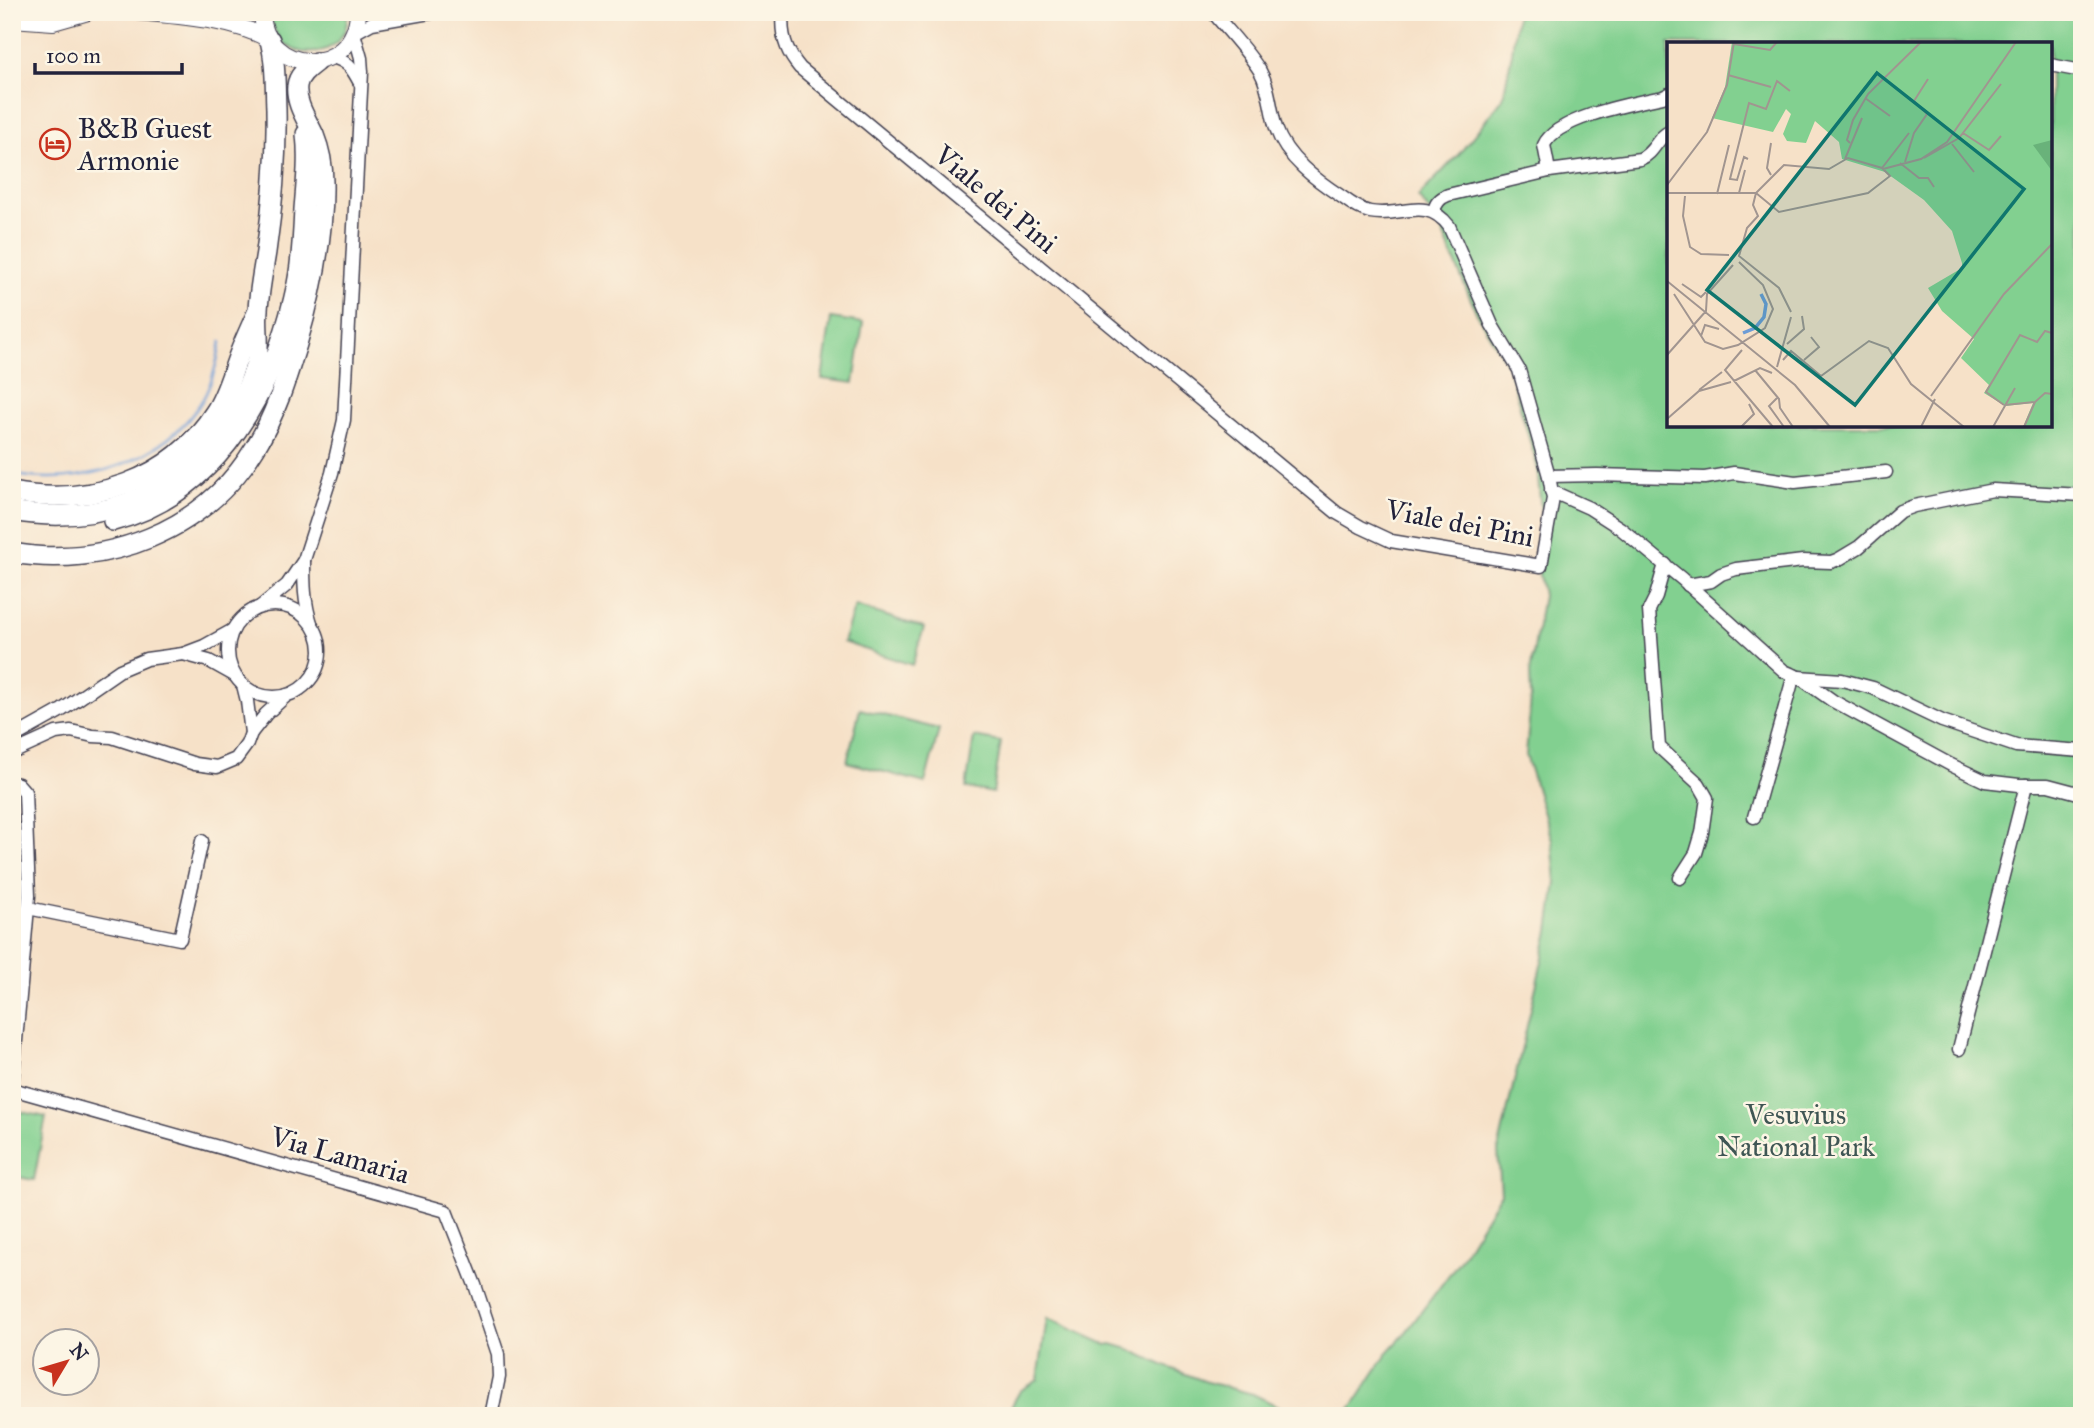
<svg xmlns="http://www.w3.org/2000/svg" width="2094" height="1428" viewBox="0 0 2094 1428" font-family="'IM FELL Great Primer',serif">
  <rect width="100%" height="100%" fill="#fcf5e5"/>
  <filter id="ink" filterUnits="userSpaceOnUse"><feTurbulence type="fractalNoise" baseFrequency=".0143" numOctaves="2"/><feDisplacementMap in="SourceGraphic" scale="14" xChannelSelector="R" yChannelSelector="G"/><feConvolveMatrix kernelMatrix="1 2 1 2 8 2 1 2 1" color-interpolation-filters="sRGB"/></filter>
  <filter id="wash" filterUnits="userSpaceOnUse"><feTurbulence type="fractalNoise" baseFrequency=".00686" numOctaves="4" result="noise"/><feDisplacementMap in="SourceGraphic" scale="28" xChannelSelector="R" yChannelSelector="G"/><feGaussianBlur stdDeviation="1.57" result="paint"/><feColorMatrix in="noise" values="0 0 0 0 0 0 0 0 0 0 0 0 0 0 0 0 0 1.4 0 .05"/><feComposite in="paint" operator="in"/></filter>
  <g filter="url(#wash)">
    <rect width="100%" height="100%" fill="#f6e1c8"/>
    <!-- green -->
    <g fill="#82d090" stroke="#527966" stroke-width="2" fill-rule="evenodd">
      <path d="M271,12H347C352,63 272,69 271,12Z"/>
      <path d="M1517,12H2082V1416H1344L1353,1406L1389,1351L1403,1336L1460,1260L1501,1193L1498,1151L1549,931L1556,882L1552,840L1526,755L1531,698L1530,673L1543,595L1535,555L1541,511L1537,465L1508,366L1477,314L1438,222L1418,197L1459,154L1503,98L1512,53ZM1669,44H2050V425H1669Z"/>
      <path d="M831,318L863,323L854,383L822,379Z"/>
      <path d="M855,606L924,628L912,665L843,642Z"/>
      <path d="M860,709L939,729L925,783L847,762Z"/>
      <path d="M974,737L1001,742L993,793L966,788Z"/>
      <path d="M13,1110L46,1117L34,1180L12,1176Z"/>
      <path d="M1047,1318L1107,1345L1112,1344L1129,1349L1167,1367L1207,1382L1253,1394L1298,1416H1006L1020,1391L1038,1380Z"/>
    </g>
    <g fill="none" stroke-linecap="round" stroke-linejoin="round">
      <!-- stream -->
      <path stroke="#6d9cd6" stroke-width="2.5" d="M12,474C80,489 167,461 203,399C213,381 217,362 221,342"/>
    </g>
  </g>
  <g filter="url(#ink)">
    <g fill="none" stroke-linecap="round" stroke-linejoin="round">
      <!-- minor casing -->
      <g stroke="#423f50" stroke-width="15">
        <g id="minor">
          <path d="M783,12C780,34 786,52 800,68L1337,513L1361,527L1391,541L1541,566L1553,498L1549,476L1519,370L1492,325L1449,226C1425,195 1402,218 1370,212C1360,210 1350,203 1342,197C1316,180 1286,158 1276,128C1270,109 1270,88 1260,71C1247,50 1228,31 1213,12"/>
          <path d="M331,57C348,61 352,68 360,83"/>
          <path d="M2050,65L2082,71"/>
          <path d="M1549,171L1544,145C1556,117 1635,103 1663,97L1669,94"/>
          <path d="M1434,212C1435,203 1440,198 1448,195L1549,171L1640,159C1655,153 1656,138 1669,132"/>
          <path d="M1549,476L1597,475L1705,478L1734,473L1795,482L1886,472"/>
          <path d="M1551,491L1589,508L1620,528L1682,579L1784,671L1798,677L1842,680L1873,688L1942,721L2016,746L2082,751"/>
          <path d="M304,560C304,582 304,602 311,623"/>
          <path d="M1665,564L1656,596L1649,610L1659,747L1699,784L1707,798L1702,833L1696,853L1680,878"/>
          <path d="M1688,585L1711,581L1721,574L1736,569L1803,561L1831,562L1839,559L1859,547L1900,511L1914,506L1993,490L2082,495"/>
          <circle cx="274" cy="651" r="46"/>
          <path d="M260,607L287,585L304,560L332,473L344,420L362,72L361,58L354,33L372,23L435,12"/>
          <path d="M183,654L209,661L234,675"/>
          <path d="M1799,677L1833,701L1951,765L1985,781L2019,785H2048L2082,794"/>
          <path d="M251,733L266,714L287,695"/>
          <path d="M12,738L62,710L120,670L146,659L183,654L204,646L233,630"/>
          <path d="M12,753L56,733L71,731L93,736L112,737L195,764L217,767L236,759L247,744L251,733L247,701L243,685"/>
          <path d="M12,783L18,784L25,792L29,896L12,1085"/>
          <path d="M1754,817L1794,675"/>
          <path d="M28,908L180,939L202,841"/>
          <path d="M1959,1049L2026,785"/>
          <path d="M12,1089L446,1211L475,1285L498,1354L499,1377L491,1416"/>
        </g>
      </g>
      <!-- major casing -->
      <g stroke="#423f50" stroke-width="18">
        <g id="major">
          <path d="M138,12C179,16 234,19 270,40"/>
          <path d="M262,12C263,76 355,79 358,12"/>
          <path d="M12,19L53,22L88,12"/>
        </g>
      </g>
      <!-- highway casing -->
      <g stroke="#423f50" stroke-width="22">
        <g id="highway">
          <path d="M12,492C90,507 171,481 215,412C227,394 232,372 240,352C245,339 251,326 257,313"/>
          <path d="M12,511C94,526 169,500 219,433C235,412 249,388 256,363C261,345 256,328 258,310C259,291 263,271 266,252C273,204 277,157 276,109C275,85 276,63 270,40"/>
          <path d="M113,521C220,494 276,384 297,284C302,259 303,234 304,209C306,185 309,159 306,134"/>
          <path d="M12,553C106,569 205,531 255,448C275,416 286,380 297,344C312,293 324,236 323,182C323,166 320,150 314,135C307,120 295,103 297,86C298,75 308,68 316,62"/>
        </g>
      </g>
      <!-- minor -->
      <use href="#minor" stroke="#fff" stroke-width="12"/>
      <!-- major -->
      <use href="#major" stroke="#fff" stroke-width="16"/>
      <!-- highway -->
      <use href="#highway" stroke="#fff" stroke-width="19"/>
    </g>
  </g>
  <!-- icons -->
  <defs>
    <g id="hotel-ring" transform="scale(1.575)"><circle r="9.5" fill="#fcf5e5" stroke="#c8321e" stroke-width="1.5"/><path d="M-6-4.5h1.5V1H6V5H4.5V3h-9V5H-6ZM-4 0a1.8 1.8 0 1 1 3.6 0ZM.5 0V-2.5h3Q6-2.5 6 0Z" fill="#c8321e"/></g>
  </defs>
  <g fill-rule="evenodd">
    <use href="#hotel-ring" x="55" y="144"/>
  </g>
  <g text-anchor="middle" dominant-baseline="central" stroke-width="5" stroke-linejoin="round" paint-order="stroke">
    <!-- poi labels -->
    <g font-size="28" fill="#22223b" stroke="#fcf5e5" text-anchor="start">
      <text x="78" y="128">B&amp;B Guest<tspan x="78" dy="32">Armonie</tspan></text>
    </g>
    <!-- street labels -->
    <g font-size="28" fill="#22223b" stroke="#fcf5e5">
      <text transform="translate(996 199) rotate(40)">Viale dei Pini</text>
      <text transform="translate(1460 523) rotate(11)">Viale dei Pini</text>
      <text transform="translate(340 1155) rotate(16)">Via Lamaria</text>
    </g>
    <!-- park labels -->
    <g font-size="28" fill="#3f5654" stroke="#fcf5e5">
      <text x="1796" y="1114">Vesuvius<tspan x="1796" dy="32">National Park</tspan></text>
    </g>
  </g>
  <!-- overview -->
  <g transform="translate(1667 42)">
    <rect width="385" height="385" fill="#f6e1c8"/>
    <path d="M65,0H385V385H356L366,361L338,364L317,351L322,343L294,316L307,297L275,269L261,246L295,226V221L285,189L257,158L218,130L175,117L172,100L148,79L139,101L120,99L116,92L124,72L119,67L106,90L45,76L58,45Z" fill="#82d090"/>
    <path d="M385,98V129L366,103Z" fill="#69b27a"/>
    <path fill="none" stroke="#6d9cd6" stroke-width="3.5" d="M76,291L88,286L97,275L99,262L94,252"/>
    <path fill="none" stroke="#a19590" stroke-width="2" d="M67,2L103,8L110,0M61,33L104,45M198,56L223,74M296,91L322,108L334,94M104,101L100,126L104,133M183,101L180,98L186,78L201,52L254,0M285,102L307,130M257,116L292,96L334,42M81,117L77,115L70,138L63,137L82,61L99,67L110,39L123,49M178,117L195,76M238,120L247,91L260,72L247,59L261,37M233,121L252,136H261L267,145M215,126L242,91M216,127L254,117L280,100L349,0M0,143L40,90L60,43L67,0M0,151H89M72,151L78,128M89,151L112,170L201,151L223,134L215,126L181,116L162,127L117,123L89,151L86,163L91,174L80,186L72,214L112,246L124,270M50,152L62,103M18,154L16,174L23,205L34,212L62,213M0,239L128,343L163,385M15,242L34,255L39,250M7,252L38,300L56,307L71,303L98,286L106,267L96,243L72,220M34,294L38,283L52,287M120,302L137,287L135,274M75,308L58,328L106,385M0,313L39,269L40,252L66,223M116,318L124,309L154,334L202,299L221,306L244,342L297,385M137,318L152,305L144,295M110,325L124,275M88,328L112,357L113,366L126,385M67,339L93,326L105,331M32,348L55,330M264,354L337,252L385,202M111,355L102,364L117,385M337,363L319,350L353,293L370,300L378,289L385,291M338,363L368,360M0,377L32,349L64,340M74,385L87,372L82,362M254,385L268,357M326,385L348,346M357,385L368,360L378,351L385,352"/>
    <path fill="#0f766e" fill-opacity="0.15" stroke="#0f766e" stroke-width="3.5" d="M210,31L357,147L188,363L40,248Z"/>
    <rect width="385" height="385" fill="none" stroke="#22223b" stroke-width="3.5"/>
  </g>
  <!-- margin -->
  <rect width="2094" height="1428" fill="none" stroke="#fcf5e5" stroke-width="42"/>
  <!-- north arrow -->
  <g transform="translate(66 1362) rotate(52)"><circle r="33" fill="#fcf5e5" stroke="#a5a1a1" stroke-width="2"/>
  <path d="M0-5L12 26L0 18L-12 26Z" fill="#c8321e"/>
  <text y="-10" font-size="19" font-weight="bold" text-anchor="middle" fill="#22223b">N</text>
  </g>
  <!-- scale -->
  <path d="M35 63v10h147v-10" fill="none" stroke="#22223b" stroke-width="3.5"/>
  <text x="46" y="63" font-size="21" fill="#22223b" stroke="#fcf5e5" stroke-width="5" paint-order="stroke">100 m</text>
</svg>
